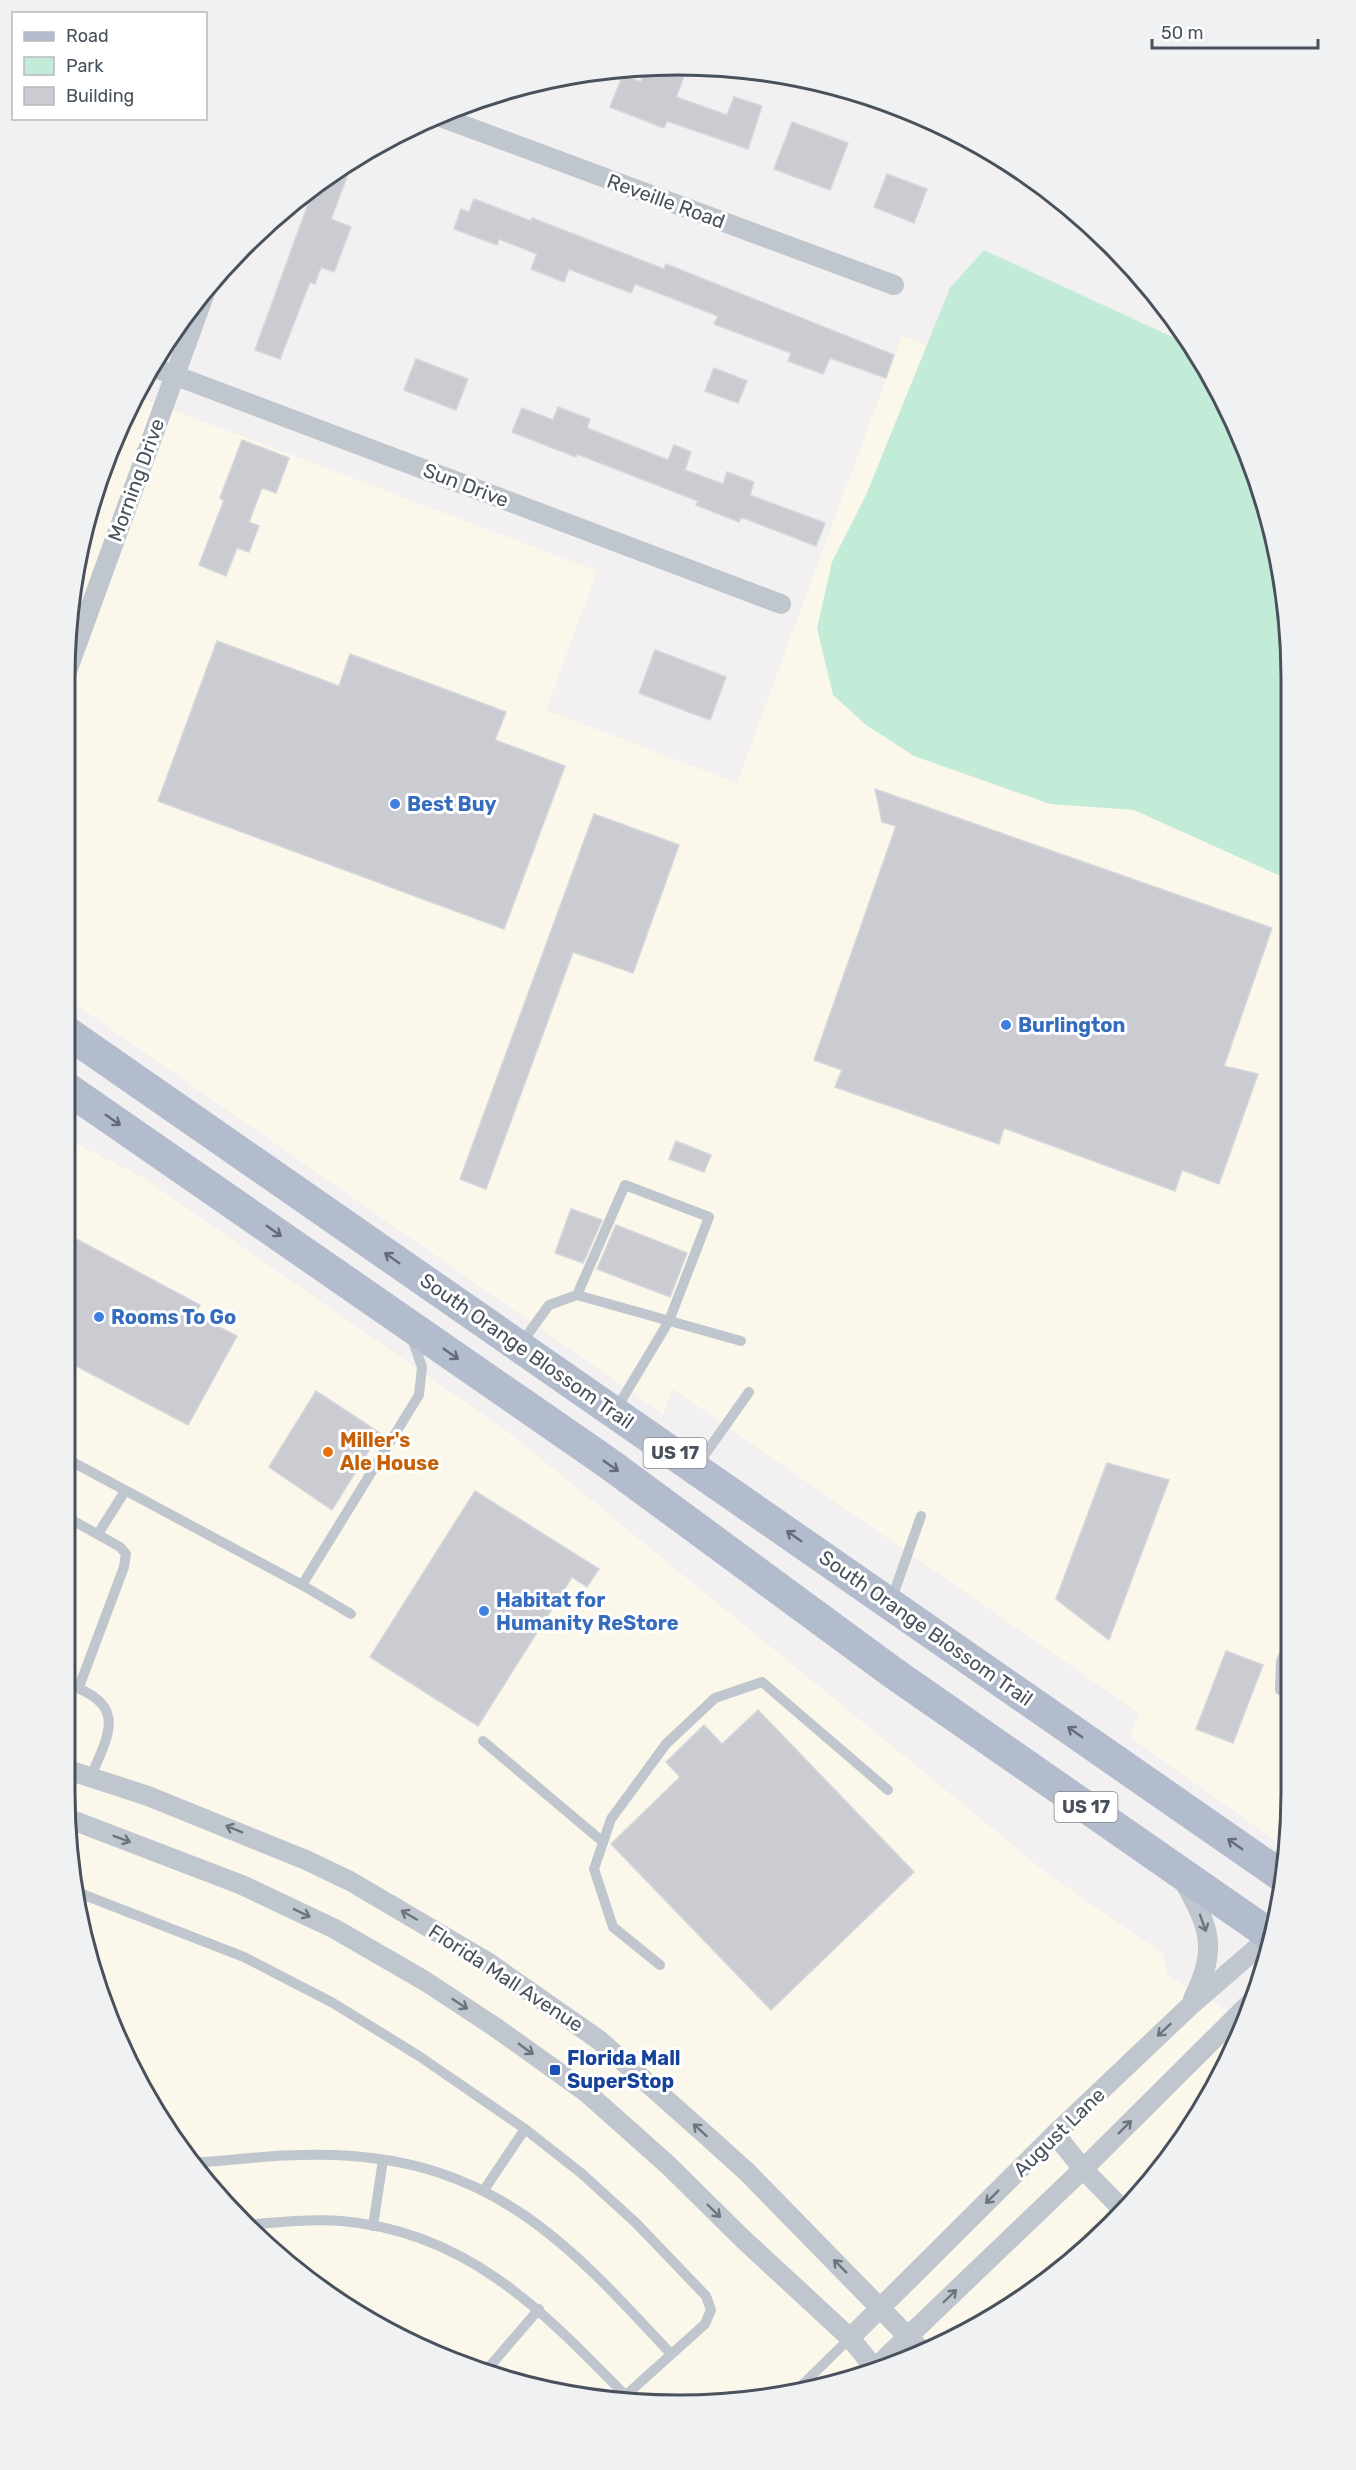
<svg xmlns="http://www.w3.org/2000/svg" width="1356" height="2470" viewBox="0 0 1356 2470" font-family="Rubik,sans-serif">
  <rect width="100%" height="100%" fill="#f2f0f0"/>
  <!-- commercial -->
  <g fill="#fbf8eb">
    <path d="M902,336L1254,472L1259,480L1286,598L1290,1832L1287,1849L1130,1737L1139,1713L673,1389L663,1414L65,997L66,638L85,519L136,396L597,571L546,710L737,783Z"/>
    <path d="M65,1138L145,1179L512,1435L1048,1874L1163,1954L1168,1976L1242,2019L1209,2098L1165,2166L1083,2253L1019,2302L913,2359L836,2385L718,2404H638L520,2385L443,2359L337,2302L273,2253L191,2166L147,2098L97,1990L76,1911L65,1792Z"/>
  </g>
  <!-- green -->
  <path fill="#c2ecd8" d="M984,250L1192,346L1259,480L1286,598L1287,879L1134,810L1050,804L914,756L866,725L833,695L817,628L832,562L866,495L950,288Z"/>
  <!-- water -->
  <path fill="#93cae6" d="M1101,238L1129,269L1114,264Z"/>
  <!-- building -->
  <g fill="#caccd2" stroke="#d5d6db" stroke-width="1.5">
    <path d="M647,66L674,67L686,71L676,97L727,115L734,97L762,106L748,149L667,121L664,128L610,107L623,75L641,82Z"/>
    <path d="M792,122L848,143L830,190L774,169Z"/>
    <path d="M353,161L331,219L351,227L334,272L321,267L315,284L310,282L280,359L255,350L315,185Z"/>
    <path d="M887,174L927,189L914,223L874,207Z"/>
    <path d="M474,199L531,221L532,218L664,269L666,264L894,355L886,378L830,358L823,374L788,361L791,353L714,324L718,316L635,284L631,293L569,269L564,282L531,269L537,254L499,239L497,245L454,229L461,209L469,212Z"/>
    <path d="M416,359L468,379L456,410L404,390Z"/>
    <path d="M714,368L747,381L738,403L705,391Z"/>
    <path d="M558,407L590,419L587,428L668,460L674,445L691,452L685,470L723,484L727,472L754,482L750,495L825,523L816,546L741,517L739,522L696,505L698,501L577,454L576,457L512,432L522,408L553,420Z"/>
    <path d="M242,440L289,458L276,493L262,488L249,522L259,526L249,552L237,548L226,576L199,565L224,500L220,498Z"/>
    <path d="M217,641L339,686L350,654L506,712L495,740L565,766L504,929L158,801Z"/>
    <path d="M655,650L726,677L710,720L639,693Z"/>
    <path d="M875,789L1272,928L1224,1066L1258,1074L1219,1184L1182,1170L1175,1191L1004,1128L999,1144L835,1087L842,1070L814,1060L896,826L882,822Z"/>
    <path d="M594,814L679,845L633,973L573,952L486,1189L460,1179Z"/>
    <path d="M676,1141L711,1155L704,1172L669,1159Z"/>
    <path d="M571,1209L602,1220L583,1263L555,1253Z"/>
    <path d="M616,1225L687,1253L670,1297L597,1269Z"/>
    <path d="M65,1233L200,1305L195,1315L237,1336L188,1425L65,1360Z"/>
    <path d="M316,1391L380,1433L332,1510L269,1467Z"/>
    <path d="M1107,1463L1169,1480L1109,1640L1056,1599Z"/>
    <path d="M475,1491L599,1569L587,1587L572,1577L478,1726L370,1657Z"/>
    <path d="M1226,1651L1263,1665L1233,1743L1196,1729Z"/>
    <path d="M758,1710L914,1872L771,2010L611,1844L680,1777L666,1762L704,1725L722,1744Z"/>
  </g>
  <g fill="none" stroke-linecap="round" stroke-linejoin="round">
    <!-- service -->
    <g stroke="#bfc6ce" stroke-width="10">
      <path d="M577,1295L741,1341"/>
      <path d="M520,1345L549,1305L577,1295L625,1185L709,1217L669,1321L615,1411"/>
      <path d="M65,1458L302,1585L351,1614"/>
      <path d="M696,1467L749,1392"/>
      <path d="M65,1516L120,1547L126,1554L124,1567L79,1687"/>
      <path d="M98,1534L125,1491"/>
      <path d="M302,1585L419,1395L422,1367L411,1335"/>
      <path d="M891,1601L921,1516"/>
      <path d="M65,1683C126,1704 112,1729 90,1778"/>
      <path d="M1280,1690L1281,1662L1290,1639"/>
      <path d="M483,1741L603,1842"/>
      <path d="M74,1891L244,1957L333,2003L419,2056L525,2129L581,2173L635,2222L706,2296L711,2310L705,2324L625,2396"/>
      <path d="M660,1965L613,1927L594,1869L611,1819L666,1744L715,1698L762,1682L888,1790"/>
      <path d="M189,2163C238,2160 286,2153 335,2155C495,2161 570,2245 671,2354"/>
      <path d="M484,2190L525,2129"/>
      <path d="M247,2225C279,2222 310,2219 342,2221C472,2232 548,2317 633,2403"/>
      <path d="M373,2226L383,2160"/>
      <path d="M484,2373L539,2309"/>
      <path d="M795,2392L850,2338"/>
    </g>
    <!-- minor -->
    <g stroke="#bfc6ce" stroke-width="20">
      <path d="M438,116L894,285"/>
      <path d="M150,366L781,604"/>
      <path d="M66,674L207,287"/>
      <path d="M65,1769L148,1796L306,1860L350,1881L486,1961L599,2040L706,2135L747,2172L924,2353"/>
      <path d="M67,1818L242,1885L335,1929L425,1981L495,2027L586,2092L668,2165L743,2239L850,2338L877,2371"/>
      <path d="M1182,1878C1209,1927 1219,1946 1193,1999"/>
      <path d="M1055,2134L1083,2169L1123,2210"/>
      <path d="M850,2338L1055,2134L1190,2006L1274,1933"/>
      <path d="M874,2369L1083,2169L1249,2004"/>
    </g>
    <!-- primary -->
    <g stroke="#b2bccd" stroke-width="32">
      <path d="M65,1031L1283,1877"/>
      <path d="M65,1087L608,1463L892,1672L1273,1937"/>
    </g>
  </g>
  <!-- one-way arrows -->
  <defs><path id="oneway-shaft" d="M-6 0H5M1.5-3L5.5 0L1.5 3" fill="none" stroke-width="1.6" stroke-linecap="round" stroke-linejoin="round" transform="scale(1.5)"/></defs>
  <g stroke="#636c78">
    <use href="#oneway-shaft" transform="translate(113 1120) rotate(35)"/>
    <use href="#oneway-shaft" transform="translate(274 1231) rotate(35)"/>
    <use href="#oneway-shaft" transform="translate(392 1258) rotate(-145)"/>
    <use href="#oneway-shaft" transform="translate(451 1354) rotate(35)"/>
    <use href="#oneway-shaft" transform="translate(611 1466) rotate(35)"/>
    <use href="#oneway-shaft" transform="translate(794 1536) rotate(-145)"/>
    <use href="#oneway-shaft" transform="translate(1075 1732) rotate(-145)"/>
    <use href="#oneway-shaft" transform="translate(1235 1844) rotate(-145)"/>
  </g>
  <g stroke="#6c747e">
    <use href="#oneway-shaft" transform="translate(234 1829) rotate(-158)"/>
    <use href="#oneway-shaft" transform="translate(122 1839) rotate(21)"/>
    <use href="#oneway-shaft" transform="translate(302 1913) rotate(26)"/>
    <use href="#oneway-shaft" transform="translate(409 1915) rotate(-150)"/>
    <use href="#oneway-shaft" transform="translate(1203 1923) rotate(70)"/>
    <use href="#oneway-shaft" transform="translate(460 2004) rotate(33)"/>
    <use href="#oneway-shaft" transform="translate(1164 2030) rotate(137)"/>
    <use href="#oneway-shaft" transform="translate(526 2049) rotate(36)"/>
    <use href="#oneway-shaft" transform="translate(1125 2127) rotate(-45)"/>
    <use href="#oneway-shaft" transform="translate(700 2130) rotate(-138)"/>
    <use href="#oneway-shaft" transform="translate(992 2197) rotate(135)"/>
    <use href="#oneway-shaft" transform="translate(714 2211) rotate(44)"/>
    <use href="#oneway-shaft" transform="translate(840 2266) rotate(-135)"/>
    <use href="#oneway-shaft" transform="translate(950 2296) rotate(-44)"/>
  </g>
  <!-- markers -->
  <g fill="#3f7fe0" stroke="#fff" stroke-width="2">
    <circle cx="395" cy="804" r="6"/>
    <circle cx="1006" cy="1025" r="6"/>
    <circle cx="99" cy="1317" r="6"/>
    <circle cx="484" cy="1611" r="6"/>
  </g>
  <circle fill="#e8710a" stroke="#fff" stroke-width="2" cx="328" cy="1452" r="6"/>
  <rect fill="#1a4fb4" stroke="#fff" stroke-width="2" x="549" y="2064" width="12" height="12" rx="3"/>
  <g text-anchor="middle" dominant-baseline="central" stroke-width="6" stroke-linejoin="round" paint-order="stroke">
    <!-- shield labels -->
    <g fill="#fff" stroke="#80858d" stroke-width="1.5">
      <rect x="643.5" y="1438" width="63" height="30" rx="4.5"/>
      <rect x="1054.5" y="1792" width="63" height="30" rx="4.5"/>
    </g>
    <g font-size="18" font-weight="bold" fill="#49515c">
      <text x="675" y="1453">US 17</text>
      <text x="1086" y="1807">US 17</text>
    </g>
    <!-- street labels -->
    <g font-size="20" fill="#49515c" stroke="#fff">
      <text transform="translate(666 201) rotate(20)">Reveille Road</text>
      <text transform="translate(136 480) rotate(-70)">Morning Drive</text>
      <text transform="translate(466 485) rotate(21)">Sun Drive</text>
      <text transform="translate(527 1351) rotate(35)">South Orange Blossom Trail</text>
      <text transform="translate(926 1628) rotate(35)">South Orange Blossom Trail</text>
      <text transform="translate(506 1978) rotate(33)">Florida Mall Avenue</text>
      <text transform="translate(1059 2132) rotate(-44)">August Lane</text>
    </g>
    <!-- shop labels -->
    <g font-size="20" font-weight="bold" fill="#366cbe" stroke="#fff" text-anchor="start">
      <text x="407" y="804">Best Buy</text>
      <text x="1018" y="1025">Burlington</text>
      <text x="111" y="1317">Rooms To Go</text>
      <text x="496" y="1600">Habitat for<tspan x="496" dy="23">Humanity ReStore</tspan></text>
    </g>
    <!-- food labels -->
    <g font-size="20" font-weight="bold" fill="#c56008" stroke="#fff" text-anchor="start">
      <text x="340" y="1440">Miller's<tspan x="340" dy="23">Ale House</tspan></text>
    </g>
    <!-- transit labels -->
    <g font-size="20" font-weight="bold" fill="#164399" stroke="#fff" text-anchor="start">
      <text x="567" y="2058">Florida Mall<tspan x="567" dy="23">SuperStop</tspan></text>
    </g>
  </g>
  <!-- crop -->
  <path d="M0 0H1356V2470H0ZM678 75H678A603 603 0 0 1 1281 678V1792A603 603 0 0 1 678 2395H678A603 603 0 0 1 75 1792V678A603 603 0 0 1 678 75Z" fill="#f0f1f2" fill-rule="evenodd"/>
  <path fill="none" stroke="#49515c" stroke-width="3" d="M678 75H678A603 603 0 0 1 1281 678V1792A603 603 0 0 1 678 2395H678A603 603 0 0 1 75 1792V678A603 603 0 0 1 678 75Z"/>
  <!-- legend -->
  <rect x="12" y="12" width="195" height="108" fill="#ffffff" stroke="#b6b9be" stroke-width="1.5"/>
  <rect x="24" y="32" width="30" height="9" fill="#b2bccd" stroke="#b6b9be" stroke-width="1.5"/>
  <text x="66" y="42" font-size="18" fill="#49515c">Road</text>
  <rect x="24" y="57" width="30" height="18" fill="#c2ecd8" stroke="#b6b9be" stroke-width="1.5"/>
  <text x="66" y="72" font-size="18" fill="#49515c">Park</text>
  <rect x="24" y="87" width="30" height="18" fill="#caccd2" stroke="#b6b9be" stroke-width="1.5"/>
  <text x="66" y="102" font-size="18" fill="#49515c">Building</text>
  <!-- scale -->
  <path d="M1152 39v9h166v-9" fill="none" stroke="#49515c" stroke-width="3"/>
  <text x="1161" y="39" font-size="18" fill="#49515c" stroke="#ffffff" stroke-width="4.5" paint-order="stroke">50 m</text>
</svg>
